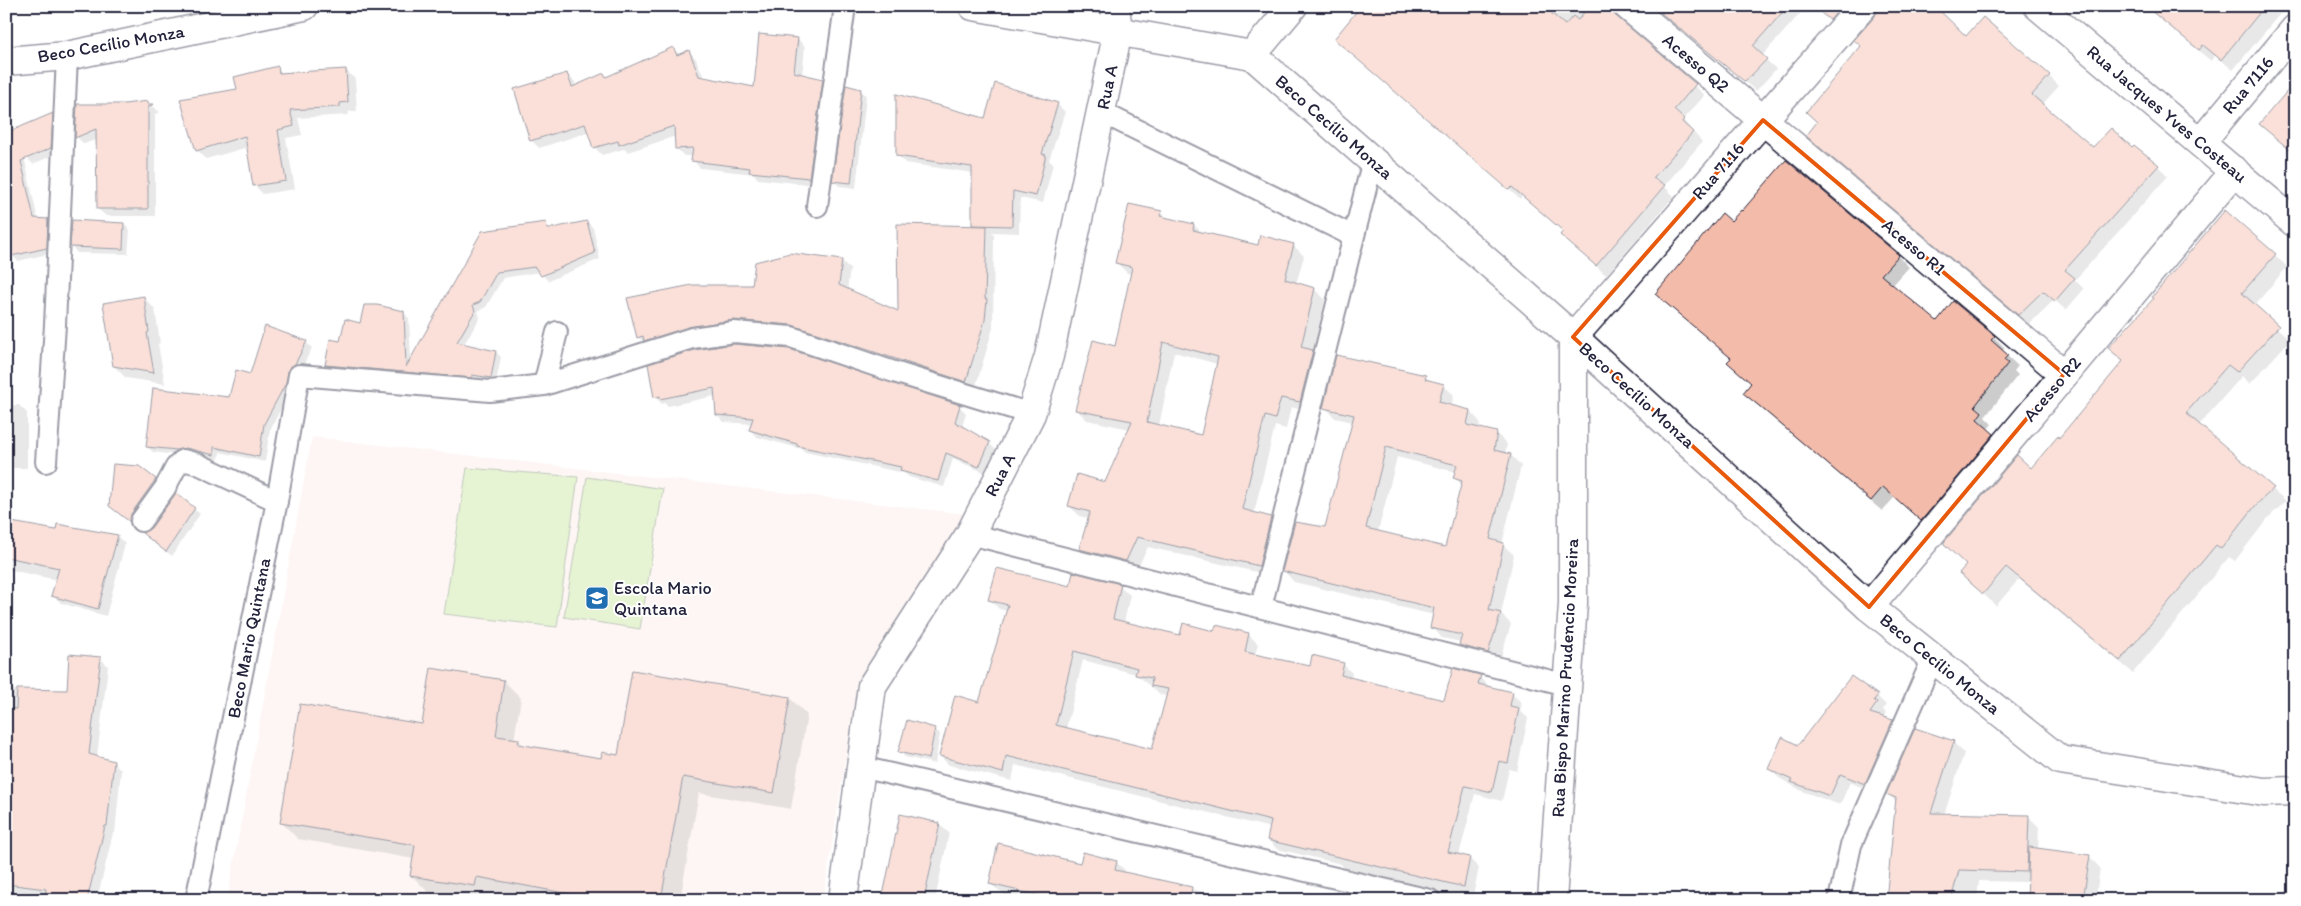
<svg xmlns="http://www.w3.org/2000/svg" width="2301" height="906" viewBox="0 0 2301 906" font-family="Itim,sans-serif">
  <rect width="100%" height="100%" fill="#fff"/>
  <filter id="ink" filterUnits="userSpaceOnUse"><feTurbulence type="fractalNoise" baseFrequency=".02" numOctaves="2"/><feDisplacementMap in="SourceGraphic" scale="10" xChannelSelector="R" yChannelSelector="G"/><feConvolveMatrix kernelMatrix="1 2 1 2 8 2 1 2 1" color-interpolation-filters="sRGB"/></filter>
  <g filter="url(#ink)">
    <!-- built -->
    <path fill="#fbebe6" d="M312,437L966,514L858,682L823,900H227Z"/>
    <!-- green -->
    <g fill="#c8e79f" stroke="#75846d">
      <path d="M467,468L578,477L557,627L444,614Z"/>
      <path d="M587,477L663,489L640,629L564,617Z"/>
    </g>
    <!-- shadow -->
    <g fill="#0003" fill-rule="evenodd">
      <path d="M1346,6H1602L1705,95L1683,120L1702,142L1664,186L1674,196L1606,275L1572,245L1564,232L1522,196L1520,199L1345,48L1356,14Z"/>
      <path d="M1668,6H1807L1762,56L1776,69L1756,91L1672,23L1662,13Z"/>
      <path d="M2145,6H2281L2284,9L2233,70L2215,55L2211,61Z"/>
      <path d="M1967,38L2049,76L2059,86L2042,105L2093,149L2158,166L2168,176L2075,280L2084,289L2066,310L2054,300L2029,324L1818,146Z"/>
      <path d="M798,39L805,47L802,76L822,81L830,88L816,185L758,179L754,174L700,168L693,160V156H684L676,148V136L628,152L624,149L602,155L594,147L589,132L539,148L531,140L567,74L575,82L576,87L604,74L607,78L673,48L679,55L689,51L696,59L704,78L755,89Z"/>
      <path d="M277,68L283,74L346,70L355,79L357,111L348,112L349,115L298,118L302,135L286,138L295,189L263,194L254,185L248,147L206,159L197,150L238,90Z"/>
      <path d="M2295,84V156L2261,124Z"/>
      <path d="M861,90L866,96L856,188L839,186L834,181Z"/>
      <path d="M147,103L160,112L155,114V216H106L98,209V139L84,144L77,137L124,105Z"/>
      <path d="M1057,104L1065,112L1049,160L1053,164L1043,203L1020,198L1019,233L992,232L994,235L993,328L975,389L801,333L647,345L638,337L753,286L842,261L850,269L847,290L899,313L975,227L973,224V173L905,163L898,155L986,119Z"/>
      <path d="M52,115L58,120L56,154L33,164L27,158Z"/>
      <path d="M6,149L23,152L38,220H47L53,226L52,253L18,261L12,255Z"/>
      <path d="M1161,212L1168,219L1194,225L1202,233L1258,247L1261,237L1294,246L1304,256L1296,284L1314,289L1325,299L1313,351L1323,361L1310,412L1291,407L1286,429L1275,426L1254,513L1271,518L1281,528L1269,575L1148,547L1136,571L1091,559L1081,549L1089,519L1080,516L1069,506L1106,484L1130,429L1087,420L1077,410L1116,348L1131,274L1127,273L1117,263ZM1174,352L1217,364L1202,437L1159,426Z"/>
      <path d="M587,222L593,228L600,259L548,281L540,272L503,278L486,307L478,311L480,318L464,344L496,352L501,357L496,383L478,380L477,383L332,370L326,365L341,342L361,324L403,312L409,318L411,361L483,232L545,223L552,230Z"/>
      <path d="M1731,223L1898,256L1909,267L1892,286L1937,322L1953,303L1994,337L2005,348L2002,351L2018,366L2014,371L2018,375L1985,417L1992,424L1987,430L2004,446L1933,531L1895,497L1882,511L1756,404L1745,393L1752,384L1732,359L1656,294Z"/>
      <path d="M124,224L130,230L128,254L77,253L72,247Z"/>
      <path d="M2275,255L2287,267L2254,306L2290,340L2250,384L2242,376L2199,425L2286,501L2268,518L2235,561L2229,557L2133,673L2019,579L1996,606L1961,573L2031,469L2060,439L2123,362L2110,348Z"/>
      <path d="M143,297L155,309L160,343L158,344L165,384L126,378L114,366Z"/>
      <path d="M266,328L306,342L312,348L270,430L265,462L220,452L219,459L192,454L183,456L153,452L147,447L230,398L250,375Z"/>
      <path d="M649,365L959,406L966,413L962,427L989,443L996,450L986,473L953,459L944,487L909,477L904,473L805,452L802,449L757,437L750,430L752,424L724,422L717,415L715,396L668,406L665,403L662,404L655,397Z"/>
      <path d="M1425,376L1431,382L1443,385L1454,395L1451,407L1470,411L1480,422L1479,429L1497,434L1507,444L1505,454L1511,455L1521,466L1502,544L1514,555L1501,614L1511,624L1499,663L1471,656L1460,645L1461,642L1442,638L1432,627L1434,615L1294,582L1284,571L1326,529L1353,422L1335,418L1325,407ZM1397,457L1456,472L1455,478L1462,485L1446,549L1378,532Z"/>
      <path d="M19,405L27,413V468H6V406Z"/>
      <path d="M138,467L161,486L135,526L116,511Z"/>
      <path d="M194,509L200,514L172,556L149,538Z"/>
      <path d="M6,522L57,531L117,536L125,544L106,616L61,603L52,595L57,580L6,569Z"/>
      <path d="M1120,586L1130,595L1124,623L1181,636L1215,632L1248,634L1258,644L1255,655L1311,668L1343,664L1352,673L1351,678L1445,702L1480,677L1489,686V688L1512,694L1522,703L1520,711L1528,718L1517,771L1509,769L1502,801L1475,794L1459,855L1469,858L1479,868L1472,900H1442L1441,897L1350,876L1341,864L1277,849L1268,840L1271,828L1015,765L1012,781L949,765L940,756L980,703L1008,611L999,609L990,599L1070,587ZM1083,660L1136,674L1161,695L1167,696L1153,750L1066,729Z"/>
      <path d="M100,658L108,666L97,757L113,762L121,770L115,833H113L97,900H6V690L68,692Z"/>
      <path d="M432,670L504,681L521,698L514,740H519L524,746L602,760L619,756L633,671L790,698L807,715L791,809L699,793L680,900H530L493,893L492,900H478L428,892L411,875L414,859L298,839L281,822L423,726Z"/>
      <path d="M1877,696L1886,705L1883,710L1886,713L1883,718L1892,721L1902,731L1874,793L1850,782L1840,805L1802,791L1779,778L1769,768L1799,746Z"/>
      <path d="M935,729L940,734L935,764L905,757L899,751Z"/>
      <path d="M1953,742L1964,753L1944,815L2029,817L2039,827L2038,849L2089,856L2100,868L2096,896L2100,900H2028L2029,882L1979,881L1977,900H1865L1867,891L1888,896L1897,803L1888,794Z"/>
      <path d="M939,824L949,833L935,900H884Z"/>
      <path d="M1116,862L1126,871L1125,873L1236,900H1002L1004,894L990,884L1081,864Z"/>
      <path d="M1335,891L1371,900H1333Z"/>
    </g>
    <!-- building -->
    <g fill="#f3bbaa" stroke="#22223b" fill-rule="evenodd">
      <path d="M1361,6H1543L1565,25L1573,16L1578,20L1589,6H1604L1696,84L1674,110L1684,119L1682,122L1693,132L1653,178L1665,185L1596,266L1560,235L1563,231L1512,187L1509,190L1334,39Z"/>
      <path d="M1666,6H1788L1753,46L1767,59L1745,82L1661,13Z"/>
      <path d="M1812,6H1842L1830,20Z"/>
      <path d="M1878,6H1935L1966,36L1983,17L2050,75L2032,95L2093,147L2111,128L2132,147L2134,145L2159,165L2065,270L2075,278L2055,301L2043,291L2018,315L1806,136L1817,122L1806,112L1861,46L1854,40L1875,16Z"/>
      <path d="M2145,6H2265L2221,60L2203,45L2199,50Z"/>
      <path d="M759,34L798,38L794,72L823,79L809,178L749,172L750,168L691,161L693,148L675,149L674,126L619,145L618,141L593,148L585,124L530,141L514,89L567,73L572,87L604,73L606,77L673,47L677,55L689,50L699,76L754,87Z"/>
      <path d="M278,66L279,73L346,69L348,102L340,103V107L290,110L294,126L278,130L286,181L253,186L245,136L196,151L180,99L237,89L234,77Z"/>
      <path d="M2295,82V154L2259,124Z"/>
      <path d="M995,83L1058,103L1042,154L1046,155L1036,196L1013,191L1012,226L972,225V167L896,156V94L985,118Z"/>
      <path d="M846,85L861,89L851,183L832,181Z"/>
      <path d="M148,101V104H154L148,107V209H97L96,129L75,138L77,104H124Z"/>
      <path d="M53,113L51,148L21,161L34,218L48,219L47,248L11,256L6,232V133Z"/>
      <path d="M1786,160L1899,255L1881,275L1937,321L1953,301L1995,336L1991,340L2008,355L2004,360L2008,363L1975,406L1982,412L1977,419L1994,434L1921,521L1883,487L1871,501L1758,405L1743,393L1751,383L1727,362L1731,358L1655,294L1722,213L1731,221L1741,210L1742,211Z"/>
      <path d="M1129,204L1162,211L1160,216L1194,224L1193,230L1258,245L1260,235L1294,244L1285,279L1315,288L1301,347L1313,350L1300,402L1281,398L1275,419L1265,416L1242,509L1271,517L1259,566L1137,537L1126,561L1079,549L1090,512L1068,506L1077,474L1105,482L1132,421L1075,410L1093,340L1115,346L1132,267L1115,263ZM1163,342L1218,357L1201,435L1147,422Z"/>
      <path d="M2225,210L2276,254L2242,293L2279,326L2237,372L2228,365L2186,413L2274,488L2256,505L2221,549L2216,545L2120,661L2006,567L1983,594L1959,573L1966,565L1944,544V542L2017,455L2031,468L2058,436L2059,438L2123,361L2108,348L2154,298L2152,297Z"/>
      <path d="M72,220L124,223L123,249L70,247Z"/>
      <path d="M587,221L595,253L541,276L535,267L497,272L480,302L473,305L475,311L457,342L496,351L491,378L472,375V378L325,365L330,339L340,341L345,319L360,323L364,305H377L404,311L406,367L482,231L546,222L547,229Z"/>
      <path d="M897,224L987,226L985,299H987L985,320L966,382L792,325L733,320L689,327L644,341L643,336L637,338L627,298L692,285H752L755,262L790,253L842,260L839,285L898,311Z"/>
      <path d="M144,296L149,332L147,333L154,373L113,366L103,303Z"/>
      <path d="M265,326L307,341L295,364L289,368L286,383L264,424L259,457L214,447V455L186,448L177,450L146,447L153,388L229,397L236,370L250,374Z"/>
      <path d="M734,344L789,349L960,405L955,422L990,442L979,467L946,453L938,481L900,471L901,467L797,446V444L749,430L753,418L716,415L714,388L660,399V396L654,398L648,364L695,350Z"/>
      <path d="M1336,355L1426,375L1425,379L1444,384L1439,402L1470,410L1467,425L1497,432L1494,450L1511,454L1490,539L1504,543L1489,610L1501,613L1488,653L1459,645L1462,635L1430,628L1434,608L1282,571L1295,522L1325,527L1354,415L1323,408ZM1386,447L1457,465L1453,478L1462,481L1445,547L1366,528Z"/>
      <path d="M113,464L139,466L156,479L131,514L130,522L109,506Z"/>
      <path d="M176,493L195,508L166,552L142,533L151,528Z"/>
      <path d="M6,521L56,530L57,524L118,535L98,609L51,596L59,568L6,557Z"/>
      <path d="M997,568L1070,586L1073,572L1121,584L1113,619L1180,635L1183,623L1214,631L1216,625L1249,633L1245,652L1310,666L1312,655L1344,663L1341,675L1444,700L1453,668L1481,675L1478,684L1513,692L1510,706L1519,708L1508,763L1499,761L1492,792L1465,786L1448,852L1470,857L1464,887L1267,840L1271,821L1207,805L1006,756L1003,773L939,756L955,695L979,702L1008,605L988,600ZM1074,651L1137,668L1135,675L1152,678L1151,686L1168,689L1152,749L1056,725Z"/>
      <path d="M69,654L101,657L89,754L114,761L107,826H105L87,900H45L46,889L6,884V708L16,709L17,689L67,690Z"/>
      <path d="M431,668L504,680L496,736L519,739L518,744L601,758L602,752L618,755L632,670L790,697L774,793L683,777L661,900H603L477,877L475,886L410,876L415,845L280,823L300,704L422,724Z"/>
      <path d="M1851,676L1878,695L1874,700L1877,703L1870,713L1893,720L1865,784L1840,774L1830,796L1791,782L1792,780L1768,769L1782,737L1798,745Z"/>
      <path d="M907,720L935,728L929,759L898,752Z"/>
      <path d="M1915,728L1954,741L1931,813L2029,815L2027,872L1959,870L1951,900H1886L1896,798L1886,794Z"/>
      <path d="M900,814L940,823L924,900H882Z"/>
      <path d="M998,843L1080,863L1083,852L1117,861L1115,870L1192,887L1190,900H1058L989,884Z"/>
      <path d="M2029,847L2090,855L2083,900H2027Z"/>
    </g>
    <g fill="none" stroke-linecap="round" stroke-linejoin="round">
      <!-- service casing -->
      <g stroke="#22223b" stroke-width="24">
        <g id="service">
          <path d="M1101,112L1353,236"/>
          <path d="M817,206L845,6"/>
          <path d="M544,385L557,332"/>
          <path d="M46,462L55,325L67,56"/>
          <path d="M141,521L165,488L176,467L183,460L198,464L277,501"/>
          <path d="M970,534L1567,685"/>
          <path d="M1261,607L1373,160"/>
          <path d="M861,767L1430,900"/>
          <path d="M196,900L277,501L299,375L490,391L544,385L692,338L734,332L791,337L894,372L1031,414"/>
          <path d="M1839,900L1851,845L1933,658"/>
        </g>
      </g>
      <!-- minor casing -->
      <g stroke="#22223b" stroke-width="31">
        <g id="minor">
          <path d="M973,6L1252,55L1573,337L1869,607L2060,760L2264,792L2295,791"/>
          <path d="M1628,6L2064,374"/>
          <path d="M2038,6L2295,223"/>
          <path d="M1252,55L1293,6"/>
          <path d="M6,61L67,56L304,6"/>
          <path d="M2201,142L2295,29"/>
          <path d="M1869,607L2235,171"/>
          <path d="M843,900L872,686L970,534L1031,414L1049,356L1118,31L1115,6"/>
          <path d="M1552,900L1573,604V337L1863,6"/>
        </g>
      </g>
      <!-- service -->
      <use href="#service" stroke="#fff" stroke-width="20"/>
      <!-- minor -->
      <use href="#minor" stroke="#fff" stroke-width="28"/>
    </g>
  </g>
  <!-- marked area -->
  <path d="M0 0H2301V906H0ZM1763,120L2064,374L1869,607L1573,337Z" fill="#fff" fill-opacity=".55" fill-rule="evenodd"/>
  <path fill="none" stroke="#e8590c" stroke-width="4" stroke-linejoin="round" d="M1763,120L2064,374L1869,607L1573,337Z"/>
  <!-- icons -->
  <defs>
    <g id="school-square" transform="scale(1.25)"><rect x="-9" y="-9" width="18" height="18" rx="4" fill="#1f6fb2" stroke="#fff"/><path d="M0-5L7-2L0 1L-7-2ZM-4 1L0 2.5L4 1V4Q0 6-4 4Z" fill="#fff"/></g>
  </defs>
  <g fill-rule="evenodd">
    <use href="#school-square" x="597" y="598"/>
  </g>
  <g text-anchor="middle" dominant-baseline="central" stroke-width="4" stroke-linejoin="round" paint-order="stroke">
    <!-- street labels -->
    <g font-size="18" fill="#22223b" stroke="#fff">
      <text transform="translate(111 44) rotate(-10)">Beco Cecílio Monza</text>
      <text transform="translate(1696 63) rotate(40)">Acesso Q2</text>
      <text transform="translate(2248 85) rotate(-50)">Rua 7116</text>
      <text transform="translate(1107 87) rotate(-78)">Rua A</text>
      <text transform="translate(2167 114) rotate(40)">Rua Jacques Yves Costeau</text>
      <text transform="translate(1334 127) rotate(41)">Beco Cecílio Monza</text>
      <text transform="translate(1718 171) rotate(-49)">Rua 7116</text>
      <text transform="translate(1914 247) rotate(40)">Acesso R1</text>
      <text transform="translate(2052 389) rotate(-50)">Acesso R2</text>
      <text transform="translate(1637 395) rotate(42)">Beco Cecílio Monza</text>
      <text transform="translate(1000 475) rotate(-63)">Rua A</text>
      <text transform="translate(249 638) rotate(-79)">Beco Mario Quintana</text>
      <text transform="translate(1940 664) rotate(39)">Beco Cecílio Monza</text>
      <text transform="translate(1565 678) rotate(-87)">Rua Bispo Marino Prudencio Moreira</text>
    </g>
    <!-- poi labels -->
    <g font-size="18" fill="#22223b" stroke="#fff" text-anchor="start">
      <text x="614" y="588">Escola Mario<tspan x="614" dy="21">Quintana</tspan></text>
    </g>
  </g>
  <!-- margin -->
  <rect width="2301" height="906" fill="none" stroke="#fff" stroke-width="25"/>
  <rect x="12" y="12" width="2276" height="881" fill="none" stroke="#22223b" stroke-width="2" filter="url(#ink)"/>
</svg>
